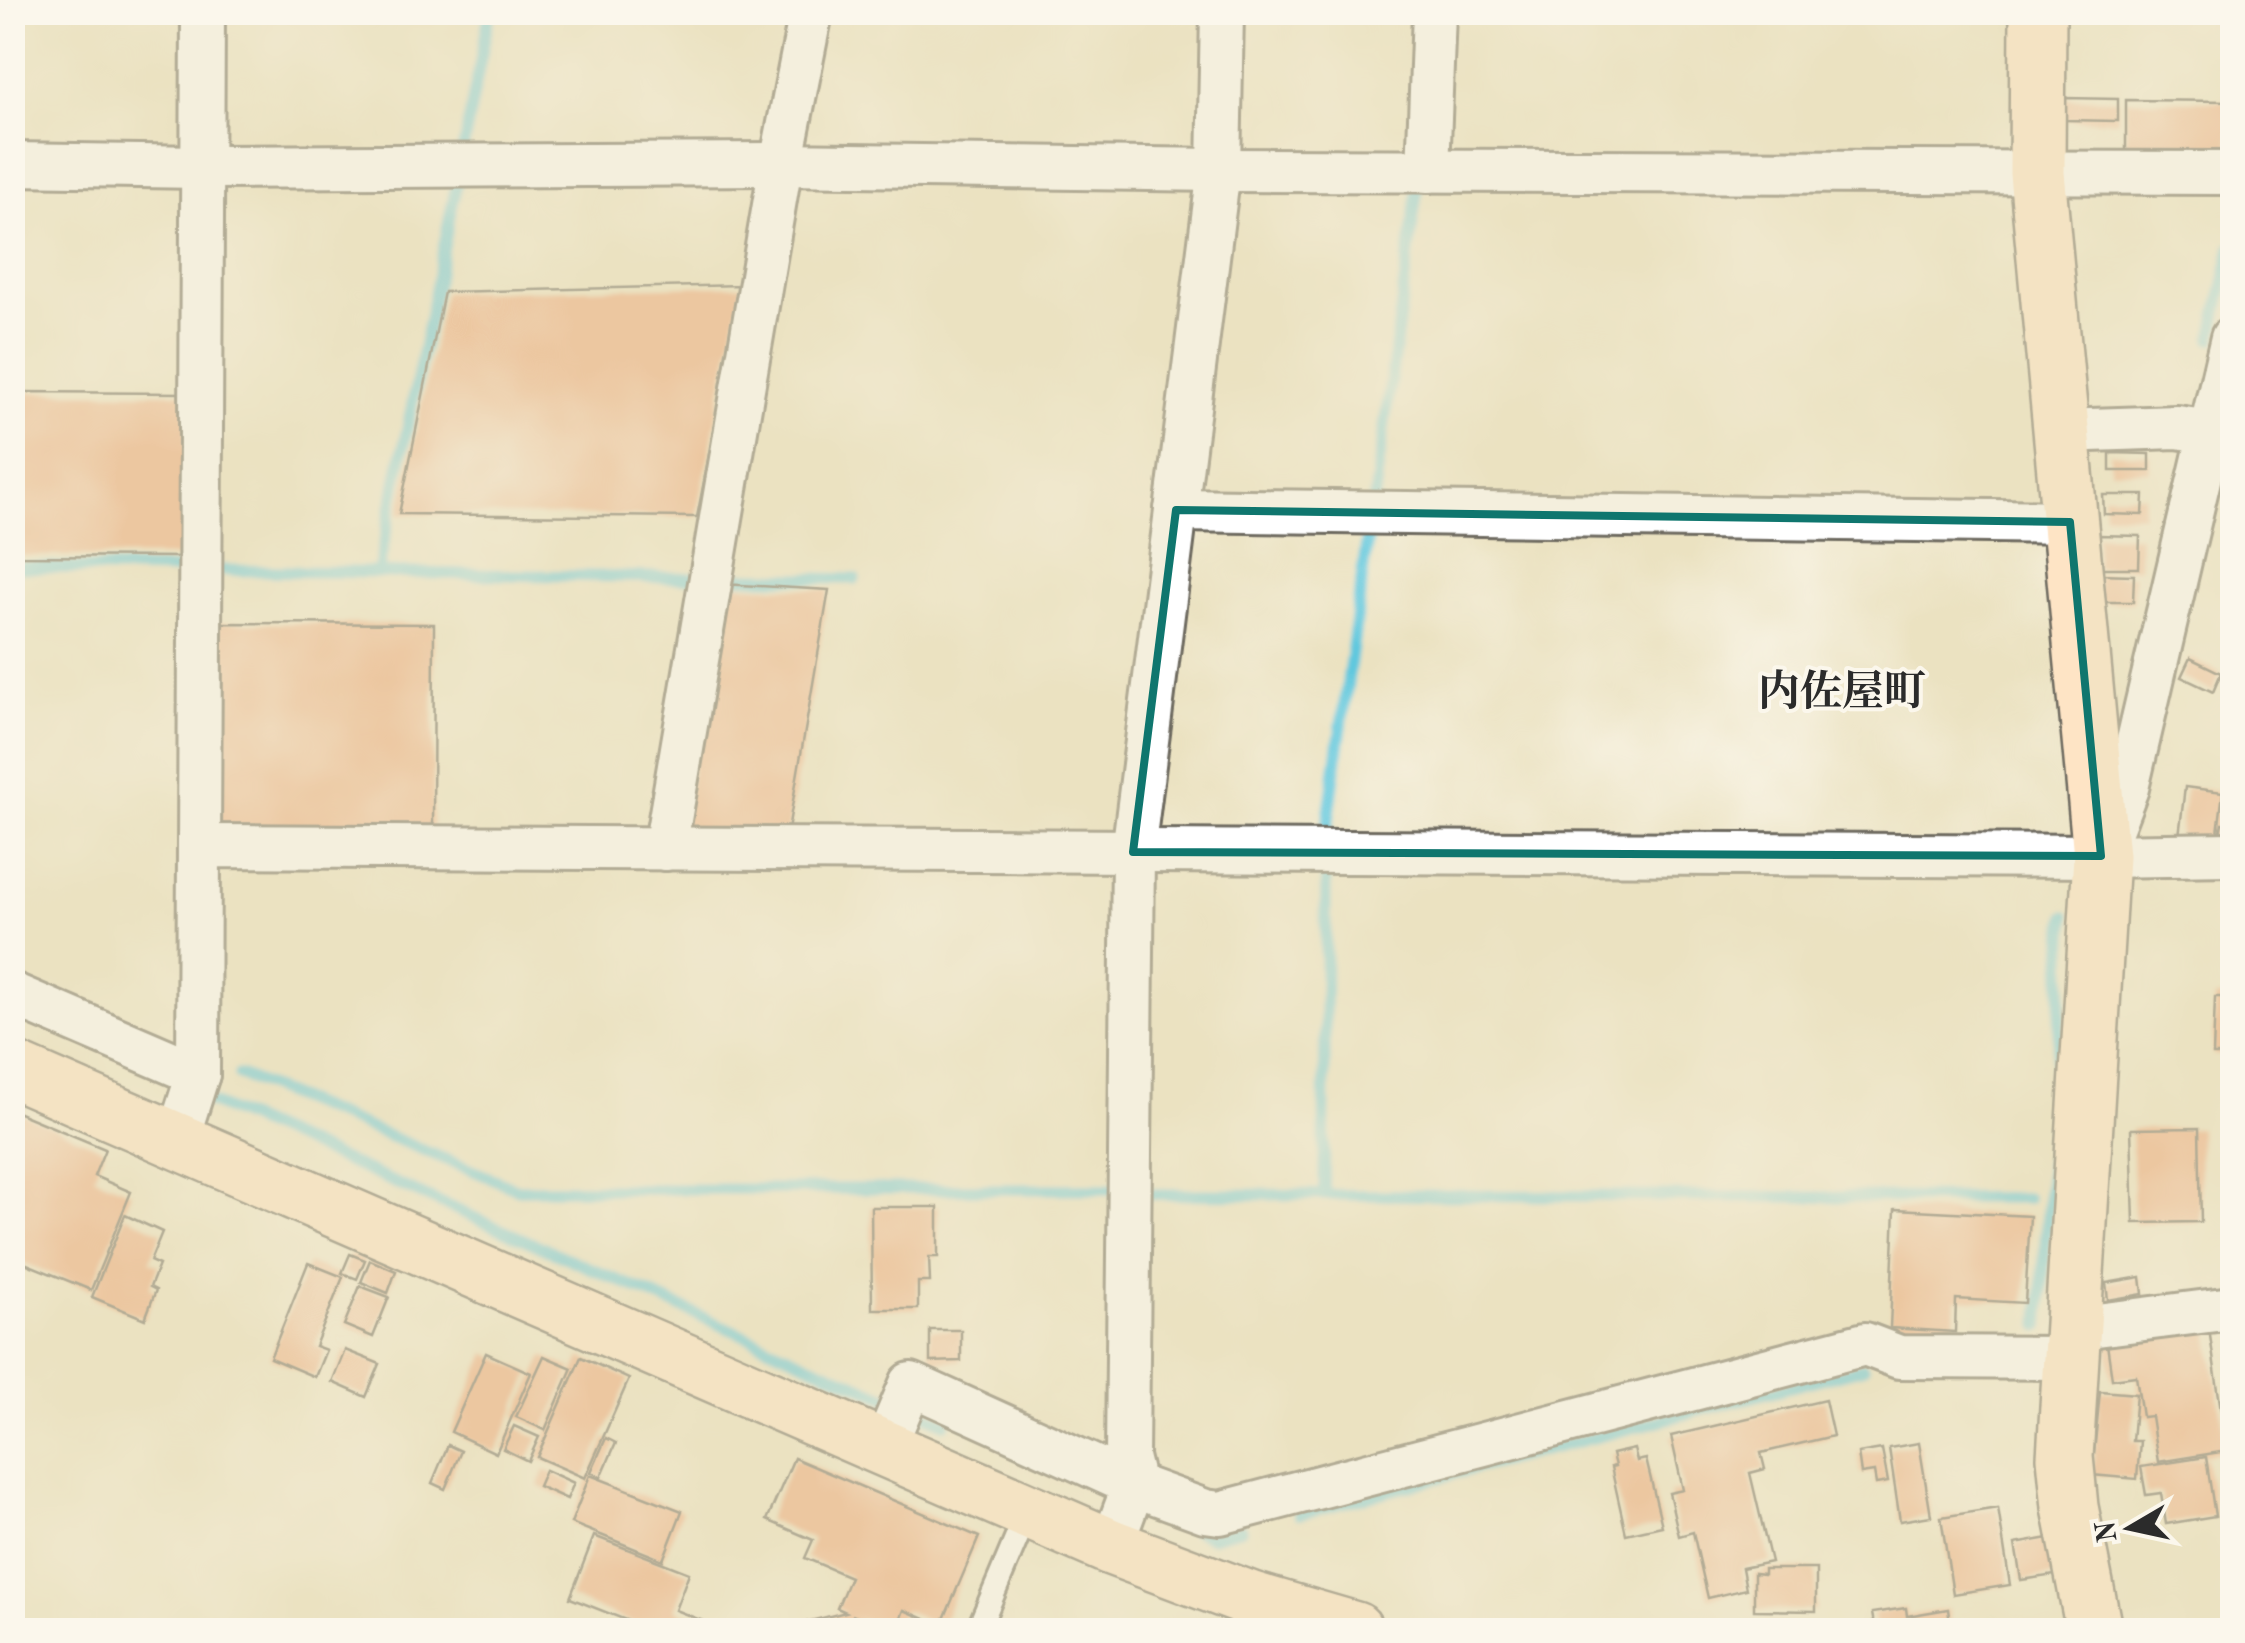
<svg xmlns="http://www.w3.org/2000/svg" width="2245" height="1643" viewBox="0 0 2245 1643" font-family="'Old Standard TT','Noto Serif JP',serif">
  <rect width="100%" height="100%" fill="#fbf7ec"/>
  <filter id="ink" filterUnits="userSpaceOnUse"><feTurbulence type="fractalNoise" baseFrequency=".01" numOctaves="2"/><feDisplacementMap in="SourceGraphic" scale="20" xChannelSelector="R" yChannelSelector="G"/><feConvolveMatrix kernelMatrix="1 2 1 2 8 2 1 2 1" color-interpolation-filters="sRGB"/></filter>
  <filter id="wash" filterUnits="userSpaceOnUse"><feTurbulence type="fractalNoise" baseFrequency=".0048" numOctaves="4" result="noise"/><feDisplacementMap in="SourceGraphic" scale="40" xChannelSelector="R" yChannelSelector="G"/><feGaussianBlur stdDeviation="2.25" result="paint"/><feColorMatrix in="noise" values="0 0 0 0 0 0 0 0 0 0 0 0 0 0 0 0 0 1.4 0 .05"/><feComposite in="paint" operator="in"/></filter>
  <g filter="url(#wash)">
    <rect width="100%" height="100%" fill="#ebe2c1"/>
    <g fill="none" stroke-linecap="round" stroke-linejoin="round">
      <!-- stream -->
      <g stroke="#61c8de" stroke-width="12">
        <path d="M462,153L490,12"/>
        <path d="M2212,339L2232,248"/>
        <path d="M1374,500L1418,185"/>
        <path d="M12,567L189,570"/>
        <path d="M211,570L703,578"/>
        <path d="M378,573L458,176"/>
        <path d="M726,577L855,579"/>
        <path d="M1326,837L1369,527"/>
        <path d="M239,1075L518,1189H1111"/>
        <path d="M198,1097L945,1423"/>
        <path d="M1143,1194L2027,1198"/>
        <path d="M1324,1195L1326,864"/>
        <path d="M2040,1326L2066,916"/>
        <path d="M1299,1514L1863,1368"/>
        <path d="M1180,1523L1211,1537L1241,1529"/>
      </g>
    </g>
    <g id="blocks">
      <!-- building -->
      <g fill="#eea678">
        <path d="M2064,98L2118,99V121L2064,120Z"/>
        <path d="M2126,100L2229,101V156L2126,155Z"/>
        <path d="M742,285L697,517L399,514L444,292Z"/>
        <path d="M12,392L186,393L185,557L12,556Z"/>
        <path d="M2110,453L2150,454V471H2110Z"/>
        <path d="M2103,495H2144L2143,515L2104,514Z"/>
        <path d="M2096,535L2140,536L2139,568H2096Z"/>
        <path d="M2097,574L2134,575L2133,602H2097Z"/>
        <path d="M723,584L829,590L787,836L682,831Z"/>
        <path d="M217,623L434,624L433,828L217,827Z"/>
        <path d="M2190,658L2221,673L2213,692L2181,677Z"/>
        <path d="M2185,787L2223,792L2217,841L2179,836Z"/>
        <path d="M2222,823L2232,824V840L2219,838Z"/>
        <path d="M2215,997H2232V1055H2213Z"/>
        <path d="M14,1111L105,1149L94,1176L131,1192L91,1290L12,1258Z"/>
        <path d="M2199,1128L2201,1222L2134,1223L2131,1129Z"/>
        <path d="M871,1207H938V1257H929L930,1282H918V1309H872Z"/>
        <path d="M1895,1209L2030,1216L2025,1303L1956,1299L1955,1332L1890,1328Z"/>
        <path d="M125,1215L162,1232L150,1261L159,1265L150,1287L156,1290L145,1319L92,1297Z"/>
        <path d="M350,1254L365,1260L357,1279L342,1273Z"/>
        <path d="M370,1260L396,1271L388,1293L361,1282Z"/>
        <path d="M308,1263L343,1277L315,1346L326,1350L315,1377L270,1358Z"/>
        <path d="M2141,1277L2143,1294L2108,1300L2106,1283Z"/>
        <path d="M360,1286L389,1297L373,1337L344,1325Z"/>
        <path d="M2208,1322L2227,1451L2158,1462L2151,1416L2142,1417L2136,1376L2112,1379L2106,1337Z"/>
        <path d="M930,1330H961V1361L930,1362Z"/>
        <path d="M345,1350L380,1364L366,1397L332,1382Z"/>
        <path d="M486,1353L531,1373L496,1453L451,1432Z"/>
        <path d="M544,1356L572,1368L545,1430L516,1417Z"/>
        <path d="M581,1357L629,1379L585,1478L537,1457Z"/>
        <path d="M2100,1391L2136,1394L2132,1441H2140L2137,1479L2092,1475Z"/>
        <path d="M1825,1400L1833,1436L1761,1453L1765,1469L1750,1473L1771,1562L1742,1568L1746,1589L1708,1598L1693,1532L1679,1536L1669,1493L1683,1490L1671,1436Z"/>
        <path d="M514,1426L539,1437L528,1461L503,1449Z"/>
        <path d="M606,1438L616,1443L601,1477L591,1472Z"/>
        <path d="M1919,1443L1931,1516L1900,1521L1889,1448Z"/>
        <path d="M448,1445L461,1451L445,1489L432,1483Z"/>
        <path d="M1634,1449L1637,1461L1646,1459L1662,1526L1626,1534L1611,1467L1615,1466L1612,1454Z"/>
        <path d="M1882,1449L1888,1482L1876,1484L1874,1472L1861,1474L1858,1453Z"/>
        <path d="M2206,1457L2215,1516L2166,1524L2161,1493L2146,1495L2141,1467Z"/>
        <path d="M794,1458L979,1537L941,1626L904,1610L896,1630H888L852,1615L872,1626L854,1630H775L846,1612L837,1608L850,1577L805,1558L813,1540L767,1520Z"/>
        <path d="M545,1470L574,1483L567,1499L538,1486Z"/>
        <path d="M590,1475L682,1511L663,1560L571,1523Z"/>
        <path d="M1998,1508L2010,1585L1953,1594L1941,1517Z"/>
        <path d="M594,1536L689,1573L675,1610L726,1630H651L570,1598Z"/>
        <path d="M2049,1538L2055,1575L2021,1580L2015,1544Z"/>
        <path d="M1764,1569H1816V1611L1754,1610V1573L1764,1574Z"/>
        <path d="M1906,1608L1907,1616L1948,1609L1951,1630H1875L1872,1613Z"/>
      </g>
    </g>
  </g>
  <g filter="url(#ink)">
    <use href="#blocks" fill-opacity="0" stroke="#6e6b60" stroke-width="2.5"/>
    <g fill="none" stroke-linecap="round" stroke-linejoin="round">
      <!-- lane casing -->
      <g stroke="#6e6b60" stroke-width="28">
        <path id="lane" d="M978,1630L1028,1511"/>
      </g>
      <!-- street casing -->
      <g stroke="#6e6b60" stroke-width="48">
        <g id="street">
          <path d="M12,164L202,167L781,164L1219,170L2232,173"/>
          <path d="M1428,171L1434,12"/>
          <path d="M2061,431L2177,427L2210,432L2232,431"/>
          <path d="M1176,510L2070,522"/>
          <path d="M199,846L203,12"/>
          <path d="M665,849L781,164L811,12"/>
          <path d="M2103,851L2127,788L2232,338"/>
          <path d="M12,994L198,1074"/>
          <path d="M177,1140L198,1074L199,846L2101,856L2232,854"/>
          <path d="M2073,1328L2232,1308"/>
          <path d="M884,1448L911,1384L1134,1485L1205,1511L1220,1513L1865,1344L1899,1357L2072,1358"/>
          <path d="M1111,1547L1134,1485L1127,1457L1133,852L1219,170L1222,12"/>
        </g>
      </g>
      <!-- secondary casing -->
      <g stroke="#6e6b60" stroke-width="60">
        <g id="secondary">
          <path d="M2038,12L2037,173L2101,856L2065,1457L2070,1507L2094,1630"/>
          <path d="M12,1069L1111,1547L1252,1600L1355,1630"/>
        </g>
      </g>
      <!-- lane -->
      <use href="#lane" stroke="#fff" stroke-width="22"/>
      <!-- street -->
      <use href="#street" stroke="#fff" stroke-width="42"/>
      <!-- secondary -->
      <use href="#secondary" stroke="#fee4c5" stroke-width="55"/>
    </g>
  </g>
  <!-- marked area -->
  <path d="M0 0H2245V1643H0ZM1176,510L2070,522L2101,856L1133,852Z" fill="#ebe2c1" fill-opacity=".55" fill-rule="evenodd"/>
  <path fill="none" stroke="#0f766e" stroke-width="8" stroke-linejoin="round" d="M1176,510L2070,522L2101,856L1133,852Z"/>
  <g text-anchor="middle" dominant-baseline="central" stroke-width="8" stroke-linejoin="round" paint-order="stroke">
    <!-- quarter labels -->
    <g font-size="42" font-weight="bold" fill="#2b2b2b" stroke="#fbf7ec">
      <text x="1842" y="694">内佐屋町</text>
    </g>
  </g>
  <!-- margin -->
  <rect width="2245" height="1643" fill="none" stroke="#fbf7ec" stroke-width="50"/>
  <!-- north arrow -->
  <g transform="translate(2130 1528) rotate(261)" stroke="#fbf7ec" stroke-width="8" paint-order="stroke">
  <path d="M0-8L18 38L0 25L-18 38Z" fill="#2b2b2b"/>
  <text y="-15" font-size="28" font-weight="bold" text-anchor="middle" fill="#2b2b2b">N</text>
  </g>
</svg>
